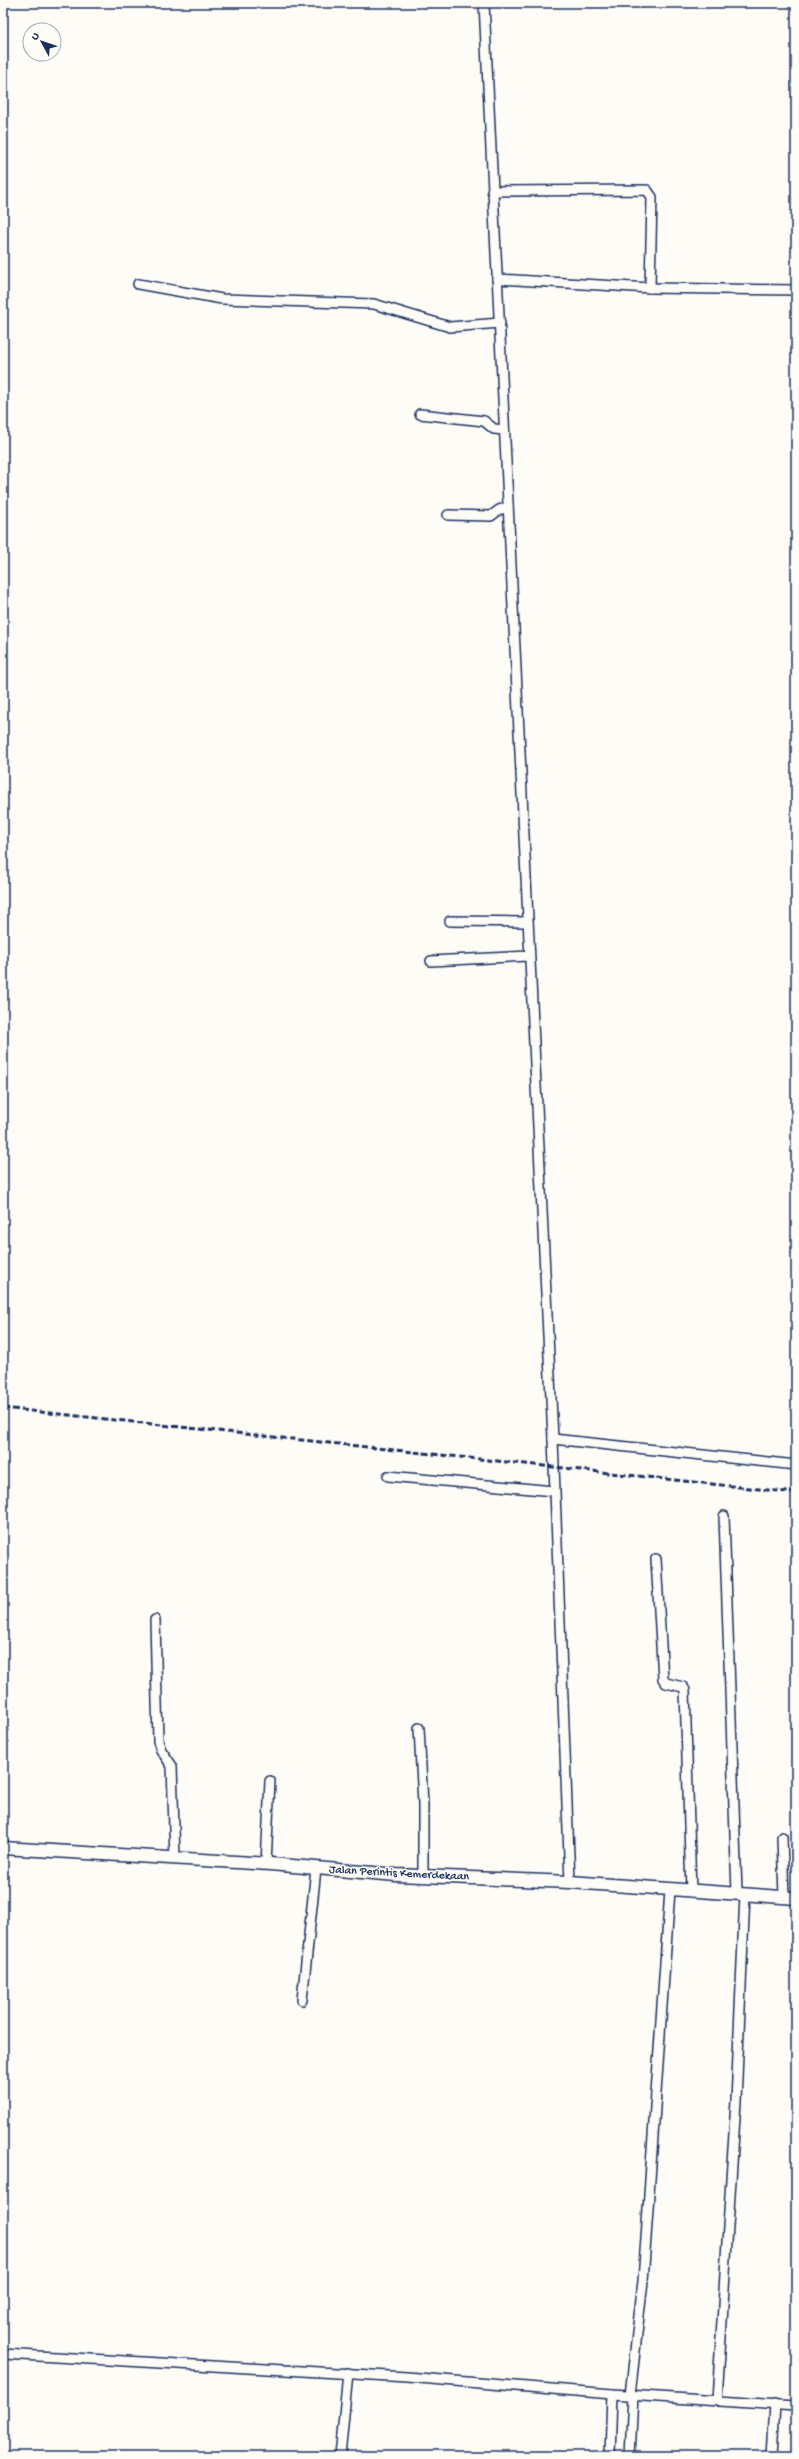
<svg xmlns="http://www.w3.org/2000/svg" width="799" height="2459" viewBox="0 0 799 2459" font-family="'Gochi Hand',sans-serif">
  <rect width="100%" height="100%" fill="#fdfcf7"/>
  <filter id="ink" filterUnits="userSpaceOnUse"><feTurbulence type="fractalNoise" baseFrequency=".025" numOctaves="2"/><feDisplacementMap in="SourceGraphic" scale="8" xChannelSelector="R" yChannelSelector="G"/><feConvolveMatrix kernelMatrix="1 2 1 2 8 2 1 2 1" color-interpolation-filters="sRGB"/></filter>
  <g filter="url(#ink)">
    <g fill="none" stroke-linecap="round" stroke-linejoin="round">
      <!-- minor casing -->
      <g stroke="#1b2f5e" stroke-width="12">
        <g id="minor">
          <path d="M484,3L553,1439L570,1882"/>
          <path d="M492,191L647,190L652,197L650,288L497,279"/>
          <path d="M138,284L222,299L374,304L450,327L500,323"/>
          <path d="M650,288L796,290"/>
          <path d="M420,414L484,421L494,429L504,430"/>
          <path d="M448,515L491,516L499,510L508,507"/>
          <path d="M450,921L527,922"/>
          <path d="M431,961L529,956"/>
          <path d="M553,1439L796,1465"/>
          <path d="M388,1476L554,1491"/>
          <path d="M724,1516L737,1893"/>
          <path d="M656,1559L663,1679L666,1683L683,1687L685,1690L691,1892"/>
          <path d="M155,1620L158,1741L161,1750L172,1766L175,1859"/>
          <path d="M419,1728L423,1804V1876"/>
          <path d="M782,1837L784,1897"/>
          <path d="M266,1864L270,1781"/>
          <path d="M302,2000L316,1869"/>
          <path d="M3,2354L407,2377L612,2394L796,2406"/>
          <path d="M630,2395L643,2281L670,1890"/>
          <path d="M717,2400L736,2101L745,1894"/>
          <path d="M340,2456L348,2373"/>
          <path d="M610,2456L612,2394"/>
          <path d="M630,2456L633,2395"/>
          <path d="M772,2456L775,2404"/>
        </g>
      </g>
      <!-- tertiary casing -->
      <g stroke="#1b2f5e" stroke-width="15">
        <path id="tertiary" d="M3,1848L270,1864L396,1875L570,1882L796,1898"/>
      </g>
      <!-- minor -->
      <use href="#minor" stroke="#fdfcf7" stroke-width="9"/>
      <!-- tertiary -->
      <use href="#tertiary" stroke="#fdfcf7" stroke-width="12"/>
      <!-- rail -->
      <path stroke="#1b2f5e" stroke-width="3" stroke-dasharray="6 3" stroke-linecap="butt" d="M3,1408L796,1493"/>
    </g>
  </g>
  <g text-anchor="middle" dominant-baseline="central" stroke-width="3" stroke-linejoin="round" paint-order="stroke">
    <!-- street labels -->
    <g font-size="12" fill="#1b2f5e" stroke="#fdfcf7">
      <text transform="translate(399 1874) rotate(3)">Jalan Perintis Kemerdekaan</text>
    </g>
  </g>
  <!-- margin -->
  <rect width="799" height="2459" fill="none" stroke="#fdfcf7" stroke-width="16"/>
  <rect x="8" y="8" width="783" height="2443" fill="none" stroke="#1b2f5e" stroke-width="1.5" filter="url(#ink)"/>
  <!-- north arrow -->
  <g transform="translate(42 42) rotate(310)"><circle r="19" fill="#fdfcf7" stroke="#a3aaba"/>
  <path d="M0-3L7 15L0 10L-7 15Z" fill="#1b2f5e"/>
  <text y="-6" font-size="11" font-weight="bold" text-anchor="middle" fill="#1b2f5e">U</text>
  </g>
</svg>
